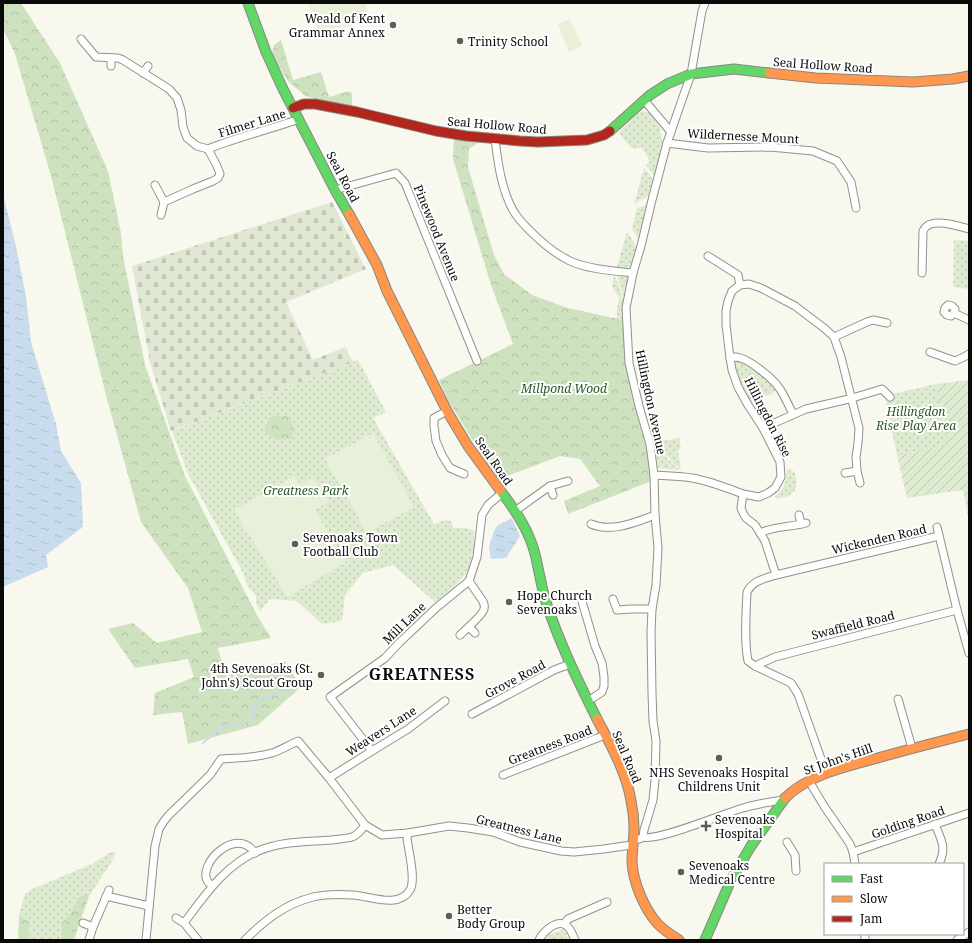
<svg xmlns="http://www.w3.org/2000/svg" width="972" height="943" viewBox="0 0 972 943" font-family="'Noto Serif',serif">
  <defs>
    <pattern id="grass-dots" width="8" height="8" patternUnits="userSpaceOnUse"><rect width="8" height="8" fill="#deebd0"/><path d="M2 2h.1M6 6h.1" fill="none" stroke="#bdc8b1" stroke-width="1.8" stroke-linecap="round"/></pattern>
    <pattern id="forest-crowns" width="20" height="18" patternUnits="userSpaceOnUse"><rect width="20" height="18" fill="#cee2c0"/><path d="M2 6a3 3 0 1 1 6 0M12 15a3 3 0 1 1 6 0" fill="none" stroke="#b0c1a4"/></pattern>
    <pattern id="cemetery-stones" width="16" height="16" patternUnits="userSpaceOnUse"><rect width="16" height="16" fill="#e0e8d4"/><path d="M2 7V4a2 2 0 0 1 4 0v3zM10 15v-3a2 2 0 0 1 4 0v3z" fill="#bfc6b5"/></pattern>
    <pattern id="garden-furrows" width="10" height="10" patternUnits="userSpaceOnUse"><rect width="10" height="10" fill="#deebd0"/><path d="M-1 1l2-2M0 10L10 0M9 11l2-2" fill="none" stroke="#bdc8b1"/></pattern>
    <pattern id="water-ripples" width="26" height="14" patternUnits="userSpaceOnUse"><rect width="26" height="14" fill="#c9dced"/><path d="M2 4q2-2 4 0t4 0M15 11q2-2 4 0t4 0" fill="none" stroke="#abbbca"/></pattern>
  </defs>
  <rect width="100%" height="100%" fill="#f8f8ee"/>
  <!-- grass -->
  <g fill="url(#grass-dots)">
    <path d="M643,111L650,113L660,128L663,146L655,176L648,168L646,165L650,161L642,148H639L636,149L631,148L619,133L638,113Z"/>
    <path d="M644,168L654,180L650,195L634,204Z"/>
    <path d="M647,205L639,237L638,238L632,229L637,208Z"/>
    <path d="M627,232L635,244L637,248L631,268L617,267Z"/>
    <path d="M954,240L969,241V289L953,287Z"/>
    <path d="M614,275C618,281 623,296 623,303C624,309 623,315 623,320L617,319V310L619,297L612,287Z"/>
    <path d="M617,276L627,277L628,278L624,298Z"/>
    <path d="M730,358H741L780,389L748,405Z"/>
    <path d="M358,360L386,412L373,418L434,524L448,519L451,522L454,529C460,528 469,527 474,531V549L468,571L454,587L435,602L393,565L363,573L345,595L342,621L322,624L297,601L270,599L260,611L256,603V596L248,587L242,571L188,474L172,431Z"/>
    <path d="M936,384L947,445L897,455L886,401L892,394Z"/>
    <path d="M654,429L657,442L679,438L681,449L678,450L681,471L654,443L653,434Z"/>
    <path d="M654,445L679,470L658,468Z"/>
    <path d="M787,469C789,470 792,470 794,472C795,473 796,477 796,478C800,492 786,501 774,497C785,489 786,483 787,469Z"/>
    <path d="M111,852H116L111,863L89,896L87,893L79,897L76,901L72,911L62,923L61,940H30L29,931L30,922L19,915L25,894L30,890L92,864Z"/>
    <path d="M564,929L569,940H546L548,935Z"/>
  </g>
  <!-- forest -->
  <g fill="url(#forest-crowns)">
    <path d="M3,3H21L60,63L108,171L121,233L123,256L145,365L185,476L258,617L271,638L218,648L226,676L285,661L301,687L258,725L188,744L182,712L153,715L155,693L194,677L188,659L135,668L108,629L133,623L157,643L202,632L188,588L141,522L107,399L51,176L15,54L3,29Z"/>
    <path d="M281,40L293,80L321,72L329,97L349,91L352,93V107L328,102L305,96L288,81L277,64L272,53L274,45Z"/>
    <path d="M454,137L478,143L469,149L468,167L494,255L504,274L532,295L568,308L623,320L636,406L654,480L568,514L564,501L600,486L580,459L560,456L497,480L448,400L439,380L513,344L491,285L453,159Z"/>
    <path d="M277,415L290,417L293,428L292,439L276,440L264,431L269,418Z"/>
    <path d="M87,893L89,896L74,940H61L62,923L72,911L76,901L79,897Z"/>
    <path d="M19,915L30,922L29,931L30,940H18Z"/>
  </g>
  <!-- cemetery -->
  <path fill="url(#cemetery-stones)" d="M332,202L366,269L286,302L313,360L345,347L353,362L171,431L150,362L132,266Z"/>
  <!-- garden -->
  <path fill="url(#garden-furrows)" d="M969,380V522L963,490L907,498L897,455L946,445L936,384Z"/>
  <!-- pitch -->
  <g fill="#e8f0da">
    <path d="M308,3H365L371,20L319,36Z"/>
    <path d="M570,19L582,46L569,52L558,24Z"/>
    <path d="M373,433L414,507L367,533L325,459Z"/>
    <path d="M294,476L300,485L313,477L328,502L315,510L346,562L287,597L234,510Z"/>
  </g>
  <!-- water -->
  <g fill="url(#water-ripples)">
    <path d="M3,194L15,242L26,296L31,342L56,424L61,451L81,483L83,527L46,555L48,567L3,587Z"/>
    <path d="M512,518L520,536L506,558L491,559L489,547L494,531L498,525Z"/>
  </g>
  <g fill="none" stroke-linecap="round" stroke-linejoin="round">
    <!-- stream -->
    <path stroke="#c9dced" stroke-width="2" d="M203,743L223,725C238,725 244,727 254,714L253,708L262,699L290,689"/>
    <!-- street casing -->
    <g stroke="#91918d" stroke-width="9">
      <g id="street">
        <path d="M81,39L96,57L118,58L123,60L169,89L177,98L181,110L183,127L187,138L197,146L208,149"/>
        <path d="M111,66V58"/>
        <path d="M143,73L148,66"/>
        <path d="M644,100L671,132"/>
        <path d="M495,139C498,164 502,194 516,215C523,225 533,234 542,242C550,249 560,256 570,261C587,269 614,271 633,273"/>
        <path d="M667,143L708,148L770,147L813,151L837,161L851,182L856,208"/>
        <path d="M155,185L164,202L161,215"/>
        <path d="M335,190L396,173L405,183L477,361"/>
        <path d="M164,202L193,189L213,181L218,178L220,174L217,166L208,149C237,137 269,130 299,119"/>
        <path d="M708,256L738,275L740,285"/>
        <path d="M922,273L923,231C923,231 926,226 927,226C936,219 959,226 969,229"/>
        <path d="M954,313L955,309L952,306L948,305L945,308L944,312L947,315L951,316L954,313L969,320"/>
        <path d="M834,337L867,322L873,320L887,323"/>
        <path d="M930,352L955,361L964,357L969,354"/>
        <path d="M730,358C732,357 734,357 736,357C749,358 773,379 780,389C785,397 789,406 793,414"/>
        <path d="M447,411L434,418V426L436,441L442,455L450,468L464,474"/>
        <path d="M763,428L806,409L849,399L882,389L890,397"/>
        <path d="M845,473L857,471"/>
        <path d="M654,475C667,476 680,476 692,478C710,481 727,488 743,494L741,508L743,513L746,518L755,525L765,541L776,575"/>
        <path d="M550,486L553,495"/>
        <path d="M743,494L759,497L768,493L775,488L781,477L780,462L763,428L748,405L738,387L732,370L730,358L726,325V311L728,301L732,291L740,285L749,284L761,288L795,306L824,328L834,337L841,357L859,428L858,443L856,457L857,471L860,483"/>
        <path d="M515,511L550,486L568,481"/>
        <path d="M799,515L801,524"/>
        <path d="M591,524C612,533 636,522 655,515"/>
        <path d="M937,527L957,610L969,653"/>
        <path d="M760,533C775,526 791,527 806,523"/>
        <path d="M581,598L595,646L602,663L604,677V686L602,692L588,701"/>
        <path d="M613,599L617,610L631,609H652"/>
        <path d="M469,627L475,633"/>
        <path d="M460,635C465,630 483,615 484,609C485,606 484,603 482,600L469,581"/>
        <path d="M755,666L775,657L957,610"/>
        <path d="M898,699L912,748"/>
        <path d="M472,714L554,670L570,664"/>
        <path d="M372,751L330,697L385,658L399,643L436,608L469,581L477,557L482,515L488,505L502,493"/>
        <path d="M826,773L798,694L791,683L755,666L748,661C744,641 746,614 747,592C753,580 764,579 776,575L939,536"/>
        <path d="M503,775L605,735"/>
        <path d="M329,778L372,751L395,737L408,729L445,701"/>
        <path d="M809,781L824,806L850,844L853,852L855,864"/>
        <path d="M935,824C941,840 947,847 939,864"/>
        <path d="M643,837C657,842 725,813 743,808C756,804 769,802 783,800"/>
        <path d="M633,839H639L642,838L643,836L644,830L653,800L655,780L656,741L653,721L652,693L651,632L652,609L656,585L658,548L655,515L654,475L650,444L639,406L629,363L626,308L633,273L641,246L652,200L667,143L691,74L702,11L705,3"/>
        <path d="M787,842L795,855L796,871"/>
        <path d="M853,852L969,813"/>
        <path d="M212,886C211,884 209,883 208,882C196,865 236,825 255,853"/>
        <path d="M106,896L149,906"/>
        <path d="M176,918L184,923L198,940"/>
        <path d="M83,923L93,927"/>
        <path d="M184,923C205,895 225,865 258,851C281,841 306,842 331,840C337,839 345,839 352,837C358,835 362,829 365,825"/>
        <path d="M564,924L568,919L607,902"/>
        <path d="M865,934V940"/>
        <path d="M89,940L93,927L109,890"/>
        <path d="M146,940L155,846L159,829L164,821L169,815L210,775L221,759C238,758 255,758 272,753C281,750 289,745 298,741L329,778L365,825L382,835L408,833L449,826L468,828L493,832L520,842L561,851L574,852L604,849L624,846L633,845"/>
        <path d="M245,940C265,920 285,904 313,897C326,894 339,894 353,895C370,896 399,909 410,890C416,880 409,852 407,839L408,833"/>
        <path d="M539,940C543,932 557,918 567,926C571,929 573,936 575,940"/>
        <path d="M957,940L969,932"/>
      </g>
    </g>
    <!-- fast casing -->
    <g stroke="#888883" stroke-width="11">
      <g id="fast">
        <path d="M248,3L266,52L283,89L335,190L349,214"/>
        <path d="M610,131L650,95L667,84L691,74L734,69L769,73"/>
        <path d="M500,490C515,510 529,530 535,554C539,570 541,586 546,602C559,642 578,681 597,719"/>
        <path d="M705,940L731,880L751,846L785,798"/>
      </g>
    </g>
    <!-- slow casing -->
    <g stroke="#888883" stroke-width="11">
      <g id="slow">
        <path d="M769,73L816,78L913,82L953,79L969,76"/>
        <path d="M349,214L377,265L387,291L447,411L468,446L500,490"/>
        <path d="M597,719C610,743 627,774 631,801C633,810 634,820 634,828C634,840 632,851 632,862C633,882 644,908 657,923C663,930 672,935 679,940"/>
        <path d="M785,798C808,775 845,767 874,759C906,750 937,742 969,734"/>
      </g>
    </g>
    <!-- jam casing -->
    <g stroke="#888883" stroke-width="11">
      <path id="jam" d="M293,108L304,104H315L357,112L436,131L466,136L520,141L538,142L587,140L604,135L610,131"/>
    </g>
    <!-- street -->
    <use href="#street" stroke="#fefefc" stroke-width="7"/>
    <!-- fast -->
    <use href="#fast" stroke="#63d668" stroke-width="9"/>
    <!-- slow -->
    <use href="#slow" stroke="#ff974d" stroke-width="9"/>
    <!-- jam -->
    <use href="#jam" stroke="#b3261e" stroke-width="9"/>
  </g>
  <!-- markers -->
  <g fill="#5d5d5a" stroke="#fff" stroke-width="1.5">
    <circle cx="393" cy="25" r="4"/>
    <circle cx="460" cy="41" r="4"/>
    <circle cx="295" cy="544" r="4"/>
    <circle cx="509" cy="602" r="4"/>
    <circle cx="321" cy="675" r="4"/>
    <circle cx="719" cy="758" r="4"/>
    <path d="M704 820h4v4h4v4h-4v4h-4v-4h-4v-4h4z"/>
    <circle cx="681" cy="872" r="4"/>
    <circle cx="449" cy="916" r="4"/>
  </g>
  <g text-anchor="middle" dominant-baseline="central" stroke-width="4" stroke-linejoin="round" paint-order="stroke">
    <!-- poi labels -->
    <g font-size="12" fill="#0a0a0a" stroke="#fff" text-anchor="start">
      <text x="385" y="18" text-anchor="end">Weald of Kent<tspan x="385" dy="14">Grammar Annex</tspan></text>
      <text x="468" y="41">Trinity School</text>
      <text x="303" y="537">Sevenoaks Town<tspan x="303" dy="14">Football Club</tspan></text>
      <text x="517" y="595">Hope Church<tspan x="517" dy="14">Sevenoaks</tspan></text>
      <text x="313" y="668" text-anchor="end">4th Sevenoaks (St.<tspan x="313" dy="14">John's) Scout Group</tspan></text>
      <text x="719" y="772" text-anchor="middle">NHS Sevenoaks Hospital<tspan x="719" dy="14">Childrens Unit</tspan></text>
      <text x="715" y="819">Sevenoaks<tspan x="715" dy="14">Hospital</tspan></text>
      <text x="689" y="865">Sevenoaks<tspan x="689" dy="14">Medical Centre</tspan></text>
      <text x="457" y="909">Better<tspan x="457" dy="14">Body Group</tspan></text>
    </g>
    <!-- street labels -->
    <g font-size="12" fill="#0a0a0a" stroke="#fff">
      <text transform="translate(823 65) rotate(4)">Seal Hollow Road</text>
      <text transform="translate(252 123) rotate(-17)">Filmer Lane</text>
      <text transform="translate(497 125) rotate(5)">Seal Hollow Road</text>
      <text transform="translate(743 136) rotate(3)">Wildernesse Mount</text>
      <text transform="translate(343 177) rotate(62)">Seal Road</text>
      <text transform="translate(437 233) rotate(68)">Pinewood Avenue</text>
      <text transform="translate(651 402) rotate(78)">Hillingdon Avenue</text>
      <text transform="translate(768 417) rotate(63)">Hillingdon Rise</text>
      <text transform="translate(494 461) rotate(55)">Seal Road</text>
      <text transform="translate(879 539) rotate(-13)">Wickenden Road</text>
      <text transform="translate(404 623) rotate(-44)">Mill Lane</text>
      <text transform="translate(853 625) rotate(-14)">Swaffield Road</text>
      <text transform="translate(515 679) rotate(-28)">Grove Road</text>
      <text transform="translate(381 731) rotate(-33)">Weavers Lane</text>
      <text transform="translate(550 745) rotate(-21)">Greatness Road</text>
      <text transform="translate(627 757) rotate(67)">Seal Road</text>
      <text transform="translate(838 759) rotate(-19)">St John's Hill</text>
      <text transform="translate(908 822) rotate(-19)">Golding Road</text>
      <text transform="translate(519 829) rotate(14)">Greatness Lane</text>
    </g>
    <!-- park labels -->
    <g font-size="12" font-style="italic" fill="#285824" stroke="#fff">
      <text x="564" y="388">Millpond Wood</text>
      <text x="916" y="411">Hillingdon<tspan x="916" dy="14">Rise Play Area</tspan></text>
      <text x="306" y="490">Greatness Park</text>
    </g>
    <!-- district labels -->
    <g font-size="16" font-weight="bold" letter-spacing="1" fill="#0a0a0a" stroke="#fff">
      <text x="422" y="674">GREATNESS</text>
    </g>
  </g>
  <!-- border -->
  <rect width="972" height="943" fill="none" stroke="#0a0a0a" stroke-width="8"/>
  <!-- legend -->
  <rect x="824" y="863" width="140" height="72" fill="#ffffff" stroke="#9d9d9d"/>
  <rect x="832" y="876" width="20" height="6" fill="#63d668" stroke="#9d9d9d"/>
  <text x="860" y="883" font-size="12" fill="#0a0a0a">Fast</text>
  <rect x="832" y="896" width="20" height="6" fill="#ff974d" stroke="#9d9d9d"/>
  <text x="860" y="903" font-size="12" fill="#0a0a0a">Slow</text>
  <rect x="832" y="916" width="20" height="6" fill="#b3261e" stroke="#9d9d9d"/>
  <text x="860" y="923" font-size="12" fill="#0a0a0a">Jam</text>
</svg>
